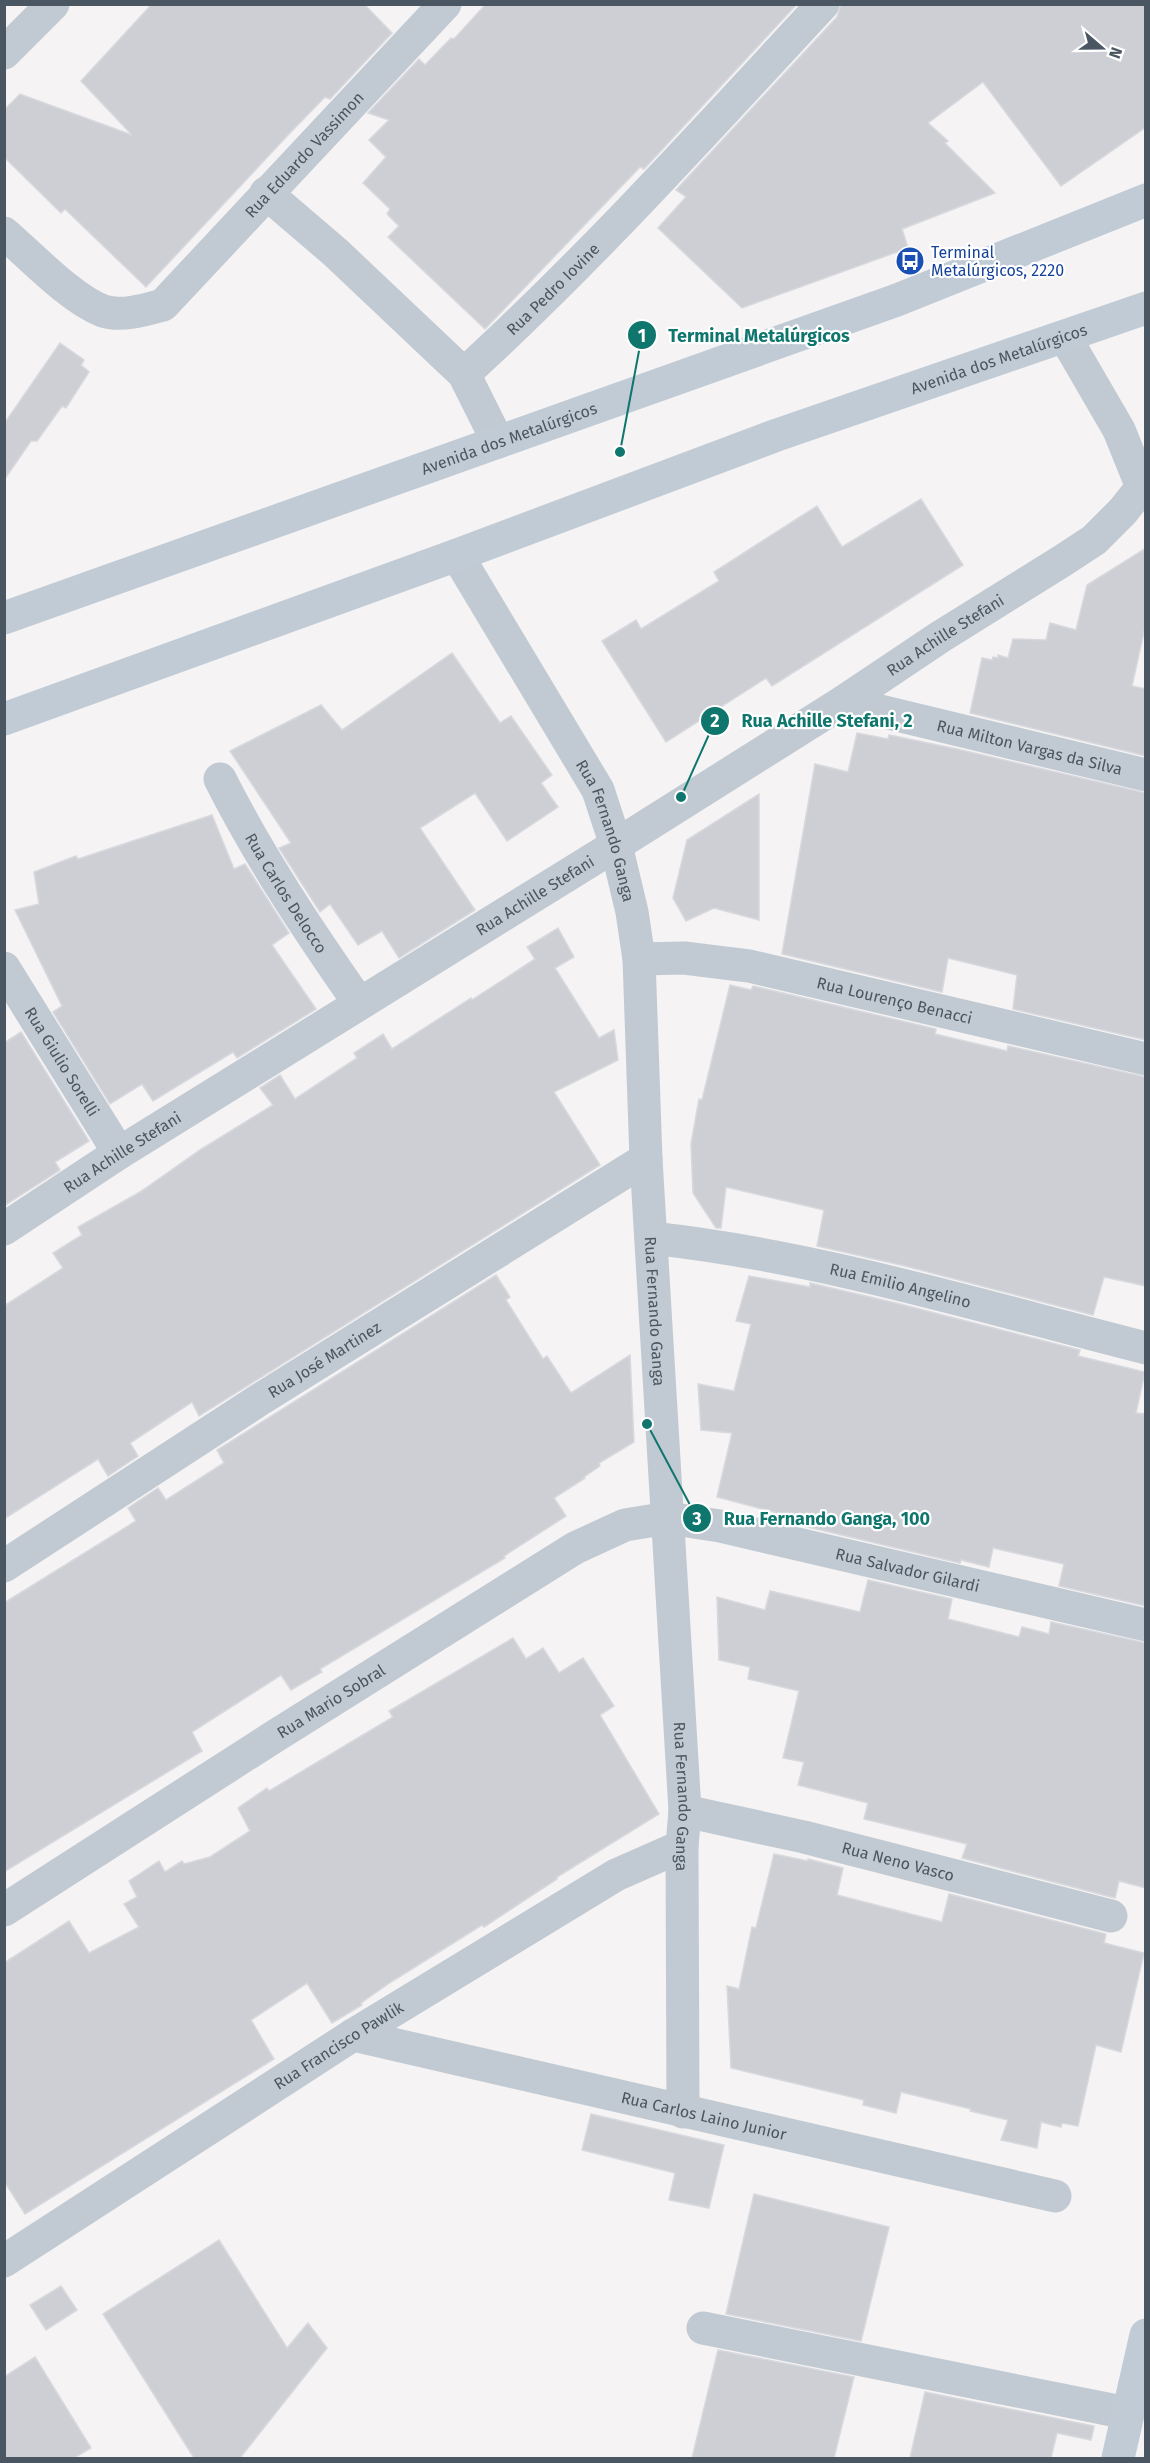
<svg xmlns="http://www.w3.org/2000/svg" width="1150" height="2463" viewBox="0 0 1150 2463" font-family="'Fira Sans',sans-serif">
  <rect width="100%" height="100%" fill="#f5f3f3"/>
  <!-- building -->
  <g fill="#cdcfd5" stroke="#d7d9de" stroke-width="1.5">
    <path d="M152,4H364L392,33L330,99L325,97L289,134L146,287L65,209L61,213L4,157V110L20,94L132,135L81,81Z"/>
    <path d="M486,4H797L644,169L640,167L485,329L388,237L399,226L387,214L390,209L363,183L386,157L369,140L389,120L368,113L419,59L425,65L451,38L454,39Z"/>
    <path d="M841,4H1146V127L1061,186L983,82L928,123L948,141L945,143L995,193L902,229L908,248L742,308L658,228L686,197L676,190L837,17Z"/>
    <path d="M60,343L84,360L81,365L89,372L66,408L62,406L37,441H31L4,480V424Z"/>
    <path d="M921,499L963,565L772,686L766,678L666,742L602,641L636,620L641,629L719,581L714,572L817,506L842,547Z"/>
    <path d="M1146,548V623L1132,686L1146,689V756L970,713L982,658L992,660L993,657L998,658V655L1008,658L1013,639L1046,640L1050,623L1076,630L1087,585Z"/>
    <path d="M452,653L500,723L511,716L552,775L541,783L558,807L507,841L475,793L420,828L475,910L399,958L382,931L358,945L330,904L320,912L279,848L291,843L230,751L321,705L342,730Z"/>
    <path d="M857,733L888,739L889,735L957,749L1146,793V1040L1013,1009L1017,975L948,958L942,992L782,954L815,764L848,772Z"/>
    <path d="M759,794V920L714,908L686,921L673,898L687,840Z"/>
    <path d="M212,815L234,869L245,864L289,933L272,945L316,1009L237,1058L233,1052L153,1101L142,1084L110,1104L53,1012L62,1006L15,910L39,904L34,872L76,856L78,859Z"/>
    <path d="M558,928L574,957L555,968L599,1038L614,1030L618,1060L554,1092L600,1165L199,1416L192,1402L130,1443L138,1456L108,1476L98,1459L4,1519V1306L63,1268L53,1253L82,1235L78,1227L140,1192L200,1150L273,1105L260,1088L280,1075L295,1099L357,1058L354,1053L383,1034L392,1049L471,998L472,1000L535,959L527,947Z"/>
    <path d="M730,985L751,990L753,986L936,1029L935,1034L1007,1051L1008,1046L1146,1077V1286L1104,1277L1093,1315L905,1266L817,1246L824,1210L726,1187L721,1228H716L693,1193L691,1144L699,1099L702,1100Z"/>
    <path d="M21,1032L89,1141L55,1162L60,1170L4,1206V1043Z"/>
    <path d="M496,1275L510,1297L506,1300L543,1359L547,1356L571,1393L630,1355L634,1442L599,1463L600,1466L584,1477L585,1478L554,1498L566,1516L504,1556L505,1558L320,1669L322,1672L291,1690L281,1675L192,1732L202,1751L4,1872V1603L136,1521L128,1508L158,1488L166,1500L224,1463L217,1450Z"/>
    <path d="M749,1276L810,1287V1283L896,1303L1080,1350L1078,1356L1145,1372L1136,1413L1146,1414V1606L1059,1586L1064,1564L993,1548L989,1567L961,1560L960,1563L787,1522L789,1516L717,1497L732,1433L701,1430L698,1384L734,1391L751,1324L736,1321Z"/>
    <path d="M868,1580L952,1599L948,1619L1019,1637L1022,1627L1049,1634L1051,1622L1146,1643V1888L1119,1881L1115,1898L962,1858L967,1844L864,1819L868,1803L798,1785L804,1762L783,1758L799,1691L748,1679L750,1667L719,1660L717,1597L765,1610L770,1591L860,1612Z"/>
    <path d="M513,1638L526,1659L543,1648L559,1673L583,1658L614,1706L600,1715L659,1814L557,1877V1879L484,1927L482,1925L391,1982L361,2003L362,2005L332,2023L307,1983L251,2020L274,2059L25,2214L4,2181V1963L69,1921L89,1953L139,1927L124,1904L137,1897L129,1881L159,1861L165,1872L182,1861L184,1864L210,1857L250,1831L238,1808L267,1788L269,1791L393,1717L389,1711Z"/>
    <path d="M774,1854L808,1861V1859L843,1868L837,1895L942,1922L949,1894L1106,1934L1104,1943L1144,1953L1121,2052L1096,2045L1078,2126L1062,2123L1061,2127L1041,2122L1037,2148L1001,2140L1008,2120L970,2111L971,2109L901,2092L896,2113L863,2105L864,2100L731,2068L727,1986L739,1989L752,1927L756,1928Z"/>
    <path d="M591,2114L724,2145L709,2208L669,2200L675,2173L582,2150Z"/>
    <path d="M754,2194L889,2227L861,2341L726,2314Z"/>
    <path d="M219,2240L287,2348L308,2323L327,2348L240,2458H194L103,2314Z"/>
    <path d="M61,2286L77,2310L46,2330L30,2305Z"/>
    <path d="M718,2350L854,2377L834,2458H692Z"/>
    <path d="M35,2357L91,2448L74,2458H4V2377Z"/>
    <path d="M925,2392L1094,2426V2427L1091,2440L1057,2433L1051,2458H910Z"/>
  </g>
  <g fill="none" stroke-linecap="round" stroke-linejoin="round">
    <!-- street -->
    <g stroke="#c1cad2" stroke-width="33">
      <path d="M4,53L53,4"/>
      <path d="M266,193L335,252L464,374L498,442"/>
      <path id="s1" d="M4,233C31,256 71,299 103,311C121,317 145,310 163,305L445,4"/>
      <path d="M1065,337L1119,430L1142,487"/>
      <path id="s2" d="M464,374C591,258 706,130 823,4"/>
      <path id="s3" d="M457,555L598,790L616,845L632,912L639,959L646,1159L685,1811L682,1846L683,2112"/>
      <path id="s4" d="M843,702L1146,775"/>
      <path id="s5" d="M220,779C260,858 308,930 359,1003"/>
      <path id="s6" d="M639,959L684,958L749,966L1146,1059"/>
      <path id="s7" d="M4,968L119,1153"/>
      <path id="s8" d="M4,1229L119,1153L616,845L843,702L940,637L1062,561L1094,540L1123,511L1142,487"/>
      <path id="s9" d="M651,1238C818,1256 983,1307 1146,1348"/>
      <path id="s10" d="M4,1566L259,1400L646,1159"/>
      <path id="s11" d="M685,1811L804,1837L1111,1916"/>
      <path id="s12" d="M4,1910L272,1738L575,1548L625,1525L668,1518L720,1526L1146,1625"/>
      <path id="s13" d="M353,2035L1055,2196"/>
      <path id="s14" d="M4,2261L353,2035L616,1875L682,1846"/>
      <path d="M703,2328L1127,2413"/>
    </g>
    <!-- secondary -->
    <g stroke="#c1cbd6" stroke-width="33">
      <path id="s15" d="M4,618L897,300L1146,200"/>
      <path id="s16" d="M4,719L457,555L777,435L1146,308"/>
      <path d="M1118,2458L1146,2335"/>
    </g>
  </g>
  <!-- icons -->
  <defs>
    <g id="bus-disc" transform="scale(1.5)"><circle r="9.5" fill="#1a4fb4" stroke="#fff"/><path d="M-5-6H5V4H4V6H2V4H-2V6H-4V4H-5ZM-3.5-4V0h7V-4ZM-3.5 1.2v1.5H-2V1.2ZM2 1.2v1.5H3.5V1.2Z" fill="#fff"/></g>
  </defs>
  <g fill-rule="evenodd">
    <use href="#bus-disc" x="910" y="261"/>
  </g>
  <g text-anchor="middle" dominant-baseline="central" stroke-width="4.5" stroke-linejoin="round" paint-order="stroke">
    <!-- street labels -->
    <g font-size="16" fill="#4a5661" stroke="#fff">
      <text stroke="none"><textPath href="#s1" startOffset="394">Rua Eduardo Vassimon</textPath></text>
      <text stroke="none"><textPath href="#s2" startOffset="123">Rua Pedro Iovine</textPath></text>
      <text stroke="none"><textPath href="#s16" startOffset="1058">Avenida dos Metalúrgicos</textPath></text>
      <text stroke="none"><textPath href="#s15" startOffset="536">Avenida dos Metalúrgicos</textPath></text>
      <text stroke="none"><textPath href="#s8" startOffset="1113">Rua Achille Stefani</textPath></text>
      <text stroke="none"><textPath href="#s4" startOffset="192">Rua Milton Vargas da Silva</textPath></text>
      <text stroke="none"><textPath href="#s3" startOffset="315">Rua Fernando Ganga</textPath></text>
      <text stroke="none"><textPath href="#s5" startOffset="132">Rua Carlos Delocco</textPath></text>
      <text stroke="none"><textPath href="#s8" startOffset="627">Rua Achille Stefani</textPath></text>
      <text stroke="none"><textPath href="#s6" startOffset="260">Rua Lourenço Benacci</textPath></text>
      <text stroke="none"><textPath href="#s7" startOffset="110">Rua Giulio Sorelli</textPath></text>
      <text stroke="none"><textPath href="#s8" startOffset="141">Rua Achille Stefani</textPath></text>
      <text stroke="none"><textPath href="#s9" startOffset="254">Rua Emilio Angelino</textPath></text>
      <text stroke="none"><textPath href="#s3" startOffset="801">Rua Fernando Ganga</textPath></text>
      <text stroke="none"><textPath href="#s10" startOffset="381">Rua José Martinez</textPath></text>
      <text stroke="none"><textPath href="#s12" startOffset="1020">Rua Salvador Gilardi</textPath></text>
      <text stroke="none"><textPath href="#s12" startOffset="388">Rua Mario Sobral</textPath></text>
      <text stroke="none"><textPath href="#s3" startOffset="1287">Rua Fernando Ganga</textPath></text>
      <text stroke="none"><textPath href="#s11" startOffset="219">Rua Neno Vasco</textPath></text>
      <text stroke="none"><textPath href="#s14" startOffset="398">Rua Francisco Pawlik</textPath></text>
      <text stroke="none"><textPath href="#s13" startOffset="360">Rua Carlos Laino Junior</textPath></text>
    </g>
    <!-- transit labels -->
    <g font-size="16" fill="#164399" stroke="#fff" text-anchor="start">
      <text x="931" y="252">Terminal<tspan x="931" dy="18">Metalúrgicos, 2220</tspan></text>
    </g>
  </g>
  <!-- callouts -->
  <path fill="none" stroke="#0f766e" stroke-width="2" d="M620 452L642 335M681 797L715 721M647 1424L697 1518"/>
  <g fill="#0f766e" stroke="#fff" stroke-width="2">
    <circle cx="620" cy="452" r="6"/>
    <circle cx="681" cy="797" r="6"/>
    <circle cx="647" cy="1424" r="6"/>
    <circle cx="642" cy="335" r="15"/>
    <circle cx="715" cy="721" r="15"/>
    <circle cx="697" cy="1518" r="15"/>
  </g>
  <g font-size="18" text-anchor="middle" font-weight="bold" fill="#fff">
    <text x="642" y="342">1</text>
    <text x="715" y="727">2</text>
    <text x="697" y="1525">3</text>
  </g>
  <g font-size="18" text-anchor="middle" font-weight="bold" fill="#0f766e" stroke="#fff" stroke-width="4.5" stroke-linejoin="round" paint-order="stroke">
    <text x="759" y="342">Terminal Metalúrgicos</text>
    <text x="827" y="727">Rua Achille Stefani, 2</text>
    <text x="827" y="1525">Rua Fernando Ganga, 100</text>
  </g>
  <!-- border -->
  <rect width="1150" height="2463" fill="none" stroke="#4a5661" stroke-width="12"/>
  <!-- north arrow -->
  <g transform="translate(1102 48) rotate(110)" stroke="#ffffff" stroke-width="4.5" paint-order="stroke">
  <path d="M0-4.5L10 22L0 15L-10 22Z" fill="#4a5661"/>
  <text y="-9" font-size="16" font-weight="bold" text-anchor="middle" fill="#4a5661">N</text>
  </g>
</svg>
